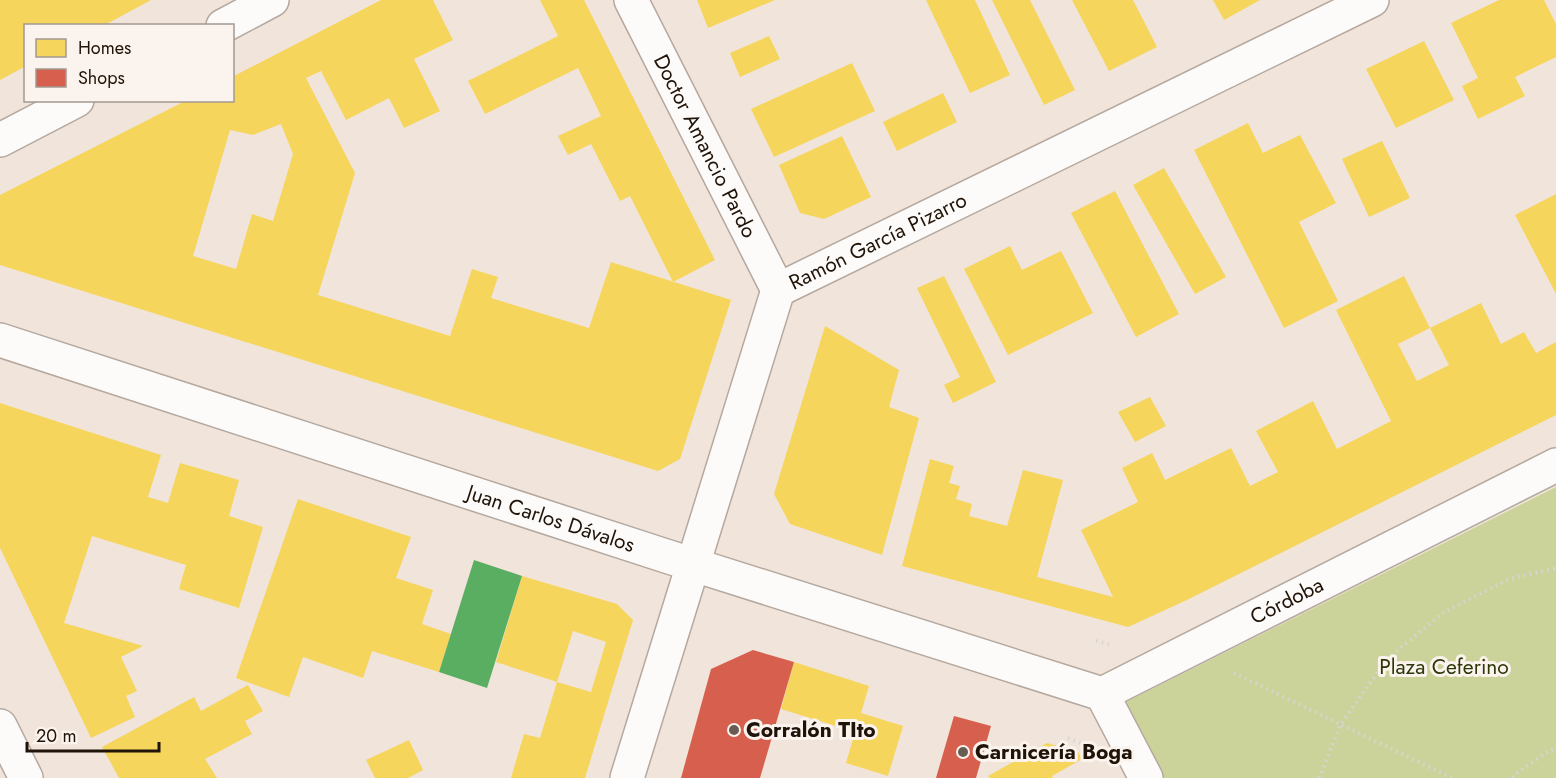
<svg xmlns="http://www.w3.org/2000/svg" width="1556" height="778" viewBox="0 0 1556 778" font-family="Jost,sans-serif">
  <rect width="100%" height="100%" fill="#f1e4da"/>
  <!-- green -->
  <path fill="#ccd39a" d="M1556,487V778H1162L1124,703Z"/>
  <!-- homes -->
  <g fill="#f6d55c" fill-rule="evenodd">
    <path d="M0,0H151L103,26H26V66L0,80Z"/>
    <path d="M381,0H433L453,40L414,59L440,111L404,128L389,98L346,120L321,71L306,78L355,173L318,295L450,336L472,269L498,277L491,298L589,328L611,262L731,300L680,459L658,471L0,265V195L187,100H232V77ZM281,124L293,154L273,221L252,214L236,269L193,256L230,130L253,135Z"/>
    <path d="M540,0H584L715,260L673,282L630,196L620,201L591,144L568,155L558,136L601,116L578,68L485,114L468,81L558,36Z"/>
    <path d="M697,0H775L708,28Z"/>
    <path d="M926,0H975L1010,75L970,93Z"/>
    <path d="M992,0H1030L1075,90L1044,105Z"/>
    <path d="M1072,0H1133L1157,47L1109,71Z"/>
    <path d="M1213,0H1260L1224,20Z"/>
    <path d="M1499,0H1544L1556,24V57L1515,77L1525,96L1478,119L1462,86L1478,78L1451,23Z"/>
    <path d="M769,36L780,59L740,77L730,53Z"/>
    <path d="M1424,41L1454,100L1396,128L1366,69Z"/>
    <path d="M852,63L875,111L774,157L751,109Z"/>
    <path d="M943,93L957,122L897,151L883,122Z"/>
    <path d="M1248,123L1263,153L1300,135L1336,203L1299,222L1338,301L1284,328L1194,150Z"/>
    <path d="M842,136L871,197L824,219L800,213L779,165Z"/>
    <path d="M1382,141L1410,198L1369,217L1342,159Z"/>
    <path d="M1164,168L1226,277L1195,294L1133,185Z"/>
    <path d="M1115,191L1179,314L1136,337L1071,213Z"/>
    <path d="M1556,194V294L1515,215Z"/>
    <path d="M1010,246L1022,270L1061,251L1093,313L1008,355L964,269Z"/>
    <path d="M944,276L996,382L953,403L944,385L960,377L917,288Z"/>
    <path d="M1404,276L1430,328L1481,303L1501,344L1524,332L1536,353L1556,342V415L1187,600L1128,627L902,566L930,459L954,466L949,483L960,486L956,499L972,504L969,516L1007,526L1023,470L1063,480L1037,577L1113,597L1081,530L1138,502L1122,468L1152,453L1165,480L1231,448L1250,486L1278,472L1256,431L1313,401L1337,449L1391,421L1336,310ZM1430,328L1449,365L1417,381L1398,344Z"/>
    <path d="M825,326L899,370L889,407L919,418L882,555L790,524L774,494Z"/>
    <path d="M1150,397L1166,426L1135,442L1118,412Z"/>
    <path d="M0,403L161,455L148,497L168,503L180,463L239,480L229,516L263,527L239,608L179,589L186,565L92,536L64,623L143,646L121,657L137,691L126,696L135,717L91,738L0,548Z"/>
    <path d="M298,499L411,537L396,578L433,590L422,624L451,634L439,672L372,651L363,678L303,657L289,697L236,678Z"/>
    <path d="M522,576L617,604L633,620L585,778H511L524,734L540,738L557,682L496,662ZM573,631L606,642L591,692L557,682Z"/>
    <path d="M794,662L869,686L861,713L903,726L888,776L846,763L855,732L781,709Z"/>
    <path d="M248,685L263,711L245,721L252,734L205,759L217,778H119L102,747L194,697L201,711Z"/>
    <path d="M409,740L423,770L408,778H375L366,760Z"/>
    <path d="M1047,743L1078,752L1082,759L1052,776L1053,778H990L988,776Z"/>
  </g>
  <!-- shops -->
  <g fill="#d6604d">
    <path d="M753,650L794,662L760,778H681L711,669Z"/>
    <path d="M954,716L991,726L976,778H936Z"/>
  </g>
  <!-- public -->
  <path fill="#5aae61" d="M474,560L522,576L487,688L439,672Z"/>
  <g fill="none" stroke-linecap="round" stroke-linejoin="round">
    <!-- street casing -->
    <g stroke="#b4a89f" stroke-width="36">
      <g id="street">
        <path id="s1" d="M631,0L778,290"/>
        <path d="M223,26L272,0"/>
        <path d="M0,140L77,100"/>
        <path d="M0,726L26,778"/>
        <path id="s2" d="M627,778L778,290L1372,0"/>
      </g>
    </g>
    <!-- secondary casing -->
    <g stroke="#b4a89f" stroke-width="36">
      <g id="secondary">
        <path id="s3" d="M0,340L669,557L1102,694"/>
        <path id="s4" d="M1102,694L1556,465"/>
        <path d="M1102,694L1146,778"/>
      </g>
    </g>
    <!-- path -->
    <g stroke="#d8d5d2" stroke-width="4" stroke-dasharray="1.5 4.5" stroke-linecap="butt">
      <path d="M1096,641L1111,645"/>
      <path d="M1234,673L1452,778"/>
      <path d="M1068,738L1081,743"/>
      <path d="M1319,778L1341,724L1387,659L1444,612L1509,579L1556,568"/>
      <path d="M1513,778L1517,773L1550,750L1556,749"/>
    </g>
    <!-- street -->
    <use href="#street" stroke="#fdfbf9" stroke-width="33"/>
    <!-- secondary -->
    <use href="#secondary" stroke="#fdfbf9" stroke-width="33"/>
  </g>
  <!-- markers -->
  <g fill="#695c52" stroke="#fbf3ed" stroke-width="2">
    <circle cx="734" cy="730" r="6"/>
    <circle cx="963" cy="752" r="6"/>
  </g>
  <g text-anchor="middle" dominant-baseline="central" stroke-width="6" stroke-linejoin="round" paint-order="stroke">
    <!-- street labels -->
    <g font-size="21" fill="#201308" stroke="#fbf3ed">
      <text stroke="none"><textPath href="#s1" startOffset="164">Doctor Amancio Pardo</textPath></text>
      <text stroke="none"><textPath href="#s2" startOffset="622">Ramón García Pizarro</textPath></text>
      <text stroke="none"><textPath href="#s3" startOffset="579">Juan Carlos Dávalos</textPath></text>
      <text stroke="none"><textPath href="#s4" startOffset="207">Córdoba</textPath></text>
    </g>
    <!-- park labels -->
    <g font-size="21" fill="#2d3708" stroke="#fbf3ed">
      <text x="1444" y="667">Plaza Ceferino</text>
    </g>
    <!-- poi labels -->
    <g font-size="21" font-weight="bold" fill="#201308" stroke="#fbf3ed" text-anchor="start">
      <text x="746" y="730">Corralón TIto</text>
      <text x="975" y="752">Carnicería Boga</text>
    </g>
  </g>
  <!-- legend -->
  <rect x="24" y="24" width="210" height="78" fill="#fbf3ed" stroke="#a39991" stroke-width="1.5"/>
  <rect x="36" y="39" width="30" height="18" fill="#f6d55c" stroke="#a39991" stroke-width="1.5"/>
  <text x="78" y="54" font-size="18" fill="#201308">Homes</text>
  <rect x="36" y="69" width="30" height="18" fill="#d6604d" stroke="#a39991" stroke-width="1.5"/>
  <text x="78" y="84" font-size="18" fill="#201308">Shops</text>
  <!-- scale -->
  <path d="M27 742v9h132v-9" fill="none" stroke="#201308" stroke-width="3"/>
  <text x="36" y="742" font-size="18" fill="#201308" stroke="#fbf3ed" stroke-width="4.5" paint-order="stroke">20 m</text>
</svg>
